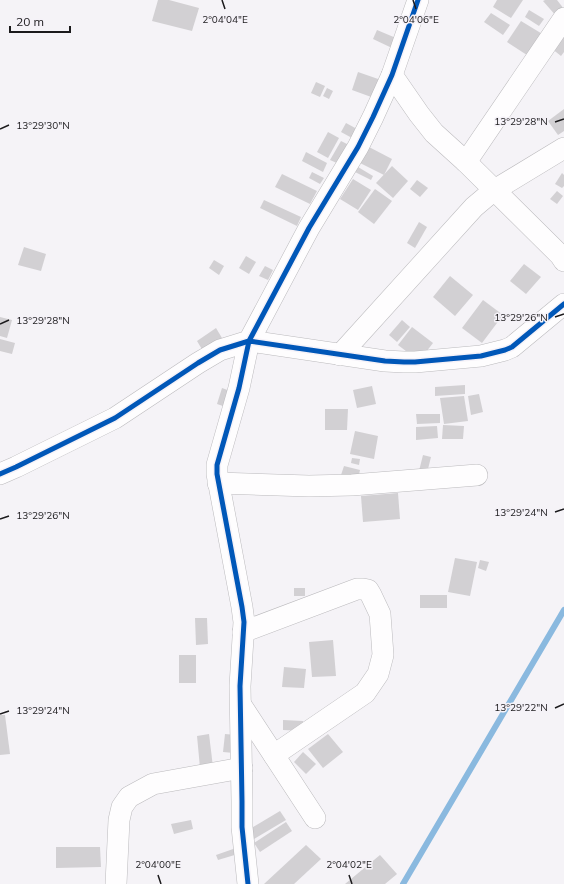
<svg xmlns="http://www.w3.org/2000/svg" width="564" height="884" viewBox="0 0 564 884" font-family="Mulish,sans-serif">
  <rect width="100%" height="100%" fill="#f5f3f7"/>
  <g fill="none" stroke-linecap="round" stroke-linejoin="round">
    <!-- stream -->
    <path stroke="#8ab9df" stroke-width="6" d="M403,884L564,610"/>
  </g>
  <!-- building -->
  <g fill="#d2d0d3">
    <path d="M158,0H169L199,8L192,31L152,21Z"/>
    <path d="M497,0H523L511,18L493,7Z"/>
    <path d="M545,0H557L564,9L557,17L543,1Z"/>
    <path d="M529,10L544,19L539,26L525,17Z"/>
    <path d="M491,13L510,25L503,35L484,22Z"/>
    <path d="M521,21L544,35L530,57L507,42Z"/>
    <path d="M377,30L396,38L392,48L373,39Z"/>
    <path d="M564,31V52L561,56L551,48Z"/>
    <path d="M358,72L381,80L374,98L352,90Z"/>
    <path d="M316,82L325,86L320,97L311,93Z"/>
    <path d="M327,88L333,91L329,99L323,96Z"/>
    <path d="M564,109V131L558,135L548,121Z"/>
    <path d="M346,123L357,129L352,138L341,132Z"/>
    <path d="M328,132L339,138L328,158L317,152Z"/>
    <path d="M341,141L349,145L339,164L330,160Z"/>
    <path d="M369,147L392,159L384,175L360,163Z"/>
    <path d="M306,152L327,163L323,172L302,161Z"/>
    <path d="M392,166L408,181L393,198L376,183Z"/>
    <path d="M358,167L373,176L371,180L355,172Z"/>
    <path d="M312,172L324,178L320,184L309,178Z"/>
    <path d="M562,173L564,175V186L562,188L555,184Z"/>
    <path d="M282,174L317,191L310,204L275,187Z"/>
    <path d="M353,179L371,190L358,210L340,199Z"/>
    <path d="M417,180L428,188L420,197L410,189Z"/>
    <path d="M375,189L392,201L374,224L358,212Z"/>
    <path d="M557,191L563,196L557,204L550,199Z"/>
    <path d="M264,200L301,217L297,226L260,208Z"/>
    <path d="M419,222L427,227L415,248L407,243Z"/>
    <path d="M24,247L46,254L41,271L18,265Z"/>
    <path d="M246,256L256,262L249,274L239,268Z"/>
    <path d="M214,260L224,266L219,275L209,268Z"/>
    <path d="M524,264L541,277L526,294L510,281Z"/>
    <path d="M265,266L273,270L268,280L259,276Z"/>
    <path d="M450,276L473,295L455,316L433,297Z"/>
    <path d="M483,300L503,315L482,343L462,328Z"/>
    <path d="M0,317L12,320L7,338L0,336Z"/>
    <path d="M402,320L410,327L397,342L389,335Z"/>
    <path d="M412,327L433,343L419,361L398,345Z"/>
    <path d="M216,328L222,338L203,351L197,341Z"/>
    <path d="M0,339L15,343L12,354L0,351Z"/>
    <path d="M465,385V394L435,396V387Z"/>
    <path d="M372,386L376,404L357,408L353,390Z"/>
    <path d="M222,388L233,392L229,408L217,404Z"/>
    <path d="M479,394L483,412L471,415L468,396Z"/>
    <path d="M464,396L468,421L444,424L440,398Z"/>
    <path d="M325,409H348L347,430H325Z"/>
    <path d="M416,414H440V423L417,424Z"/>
    <path d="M443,425L464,426L463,439H442Z"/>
    <path d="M437,426L438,438L416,440V427Z"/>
    <path d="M355,431L378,436L374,459L350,454Z"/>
    <path d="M423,455L431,457L426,477L418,475Z"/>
    <path d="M352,458L360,459L359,465L351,463Z"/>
    <path d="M344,466L360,470L358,479L341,475Z"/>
    <path d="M398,493L400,519L363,522L361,496Z"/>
    <path d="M455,558L477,562L470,596L448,592Z"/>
    <path d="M480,560L489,562L486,571L478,568Z"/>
    <rect x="294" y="588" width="11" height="8"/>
    <rect x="420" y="595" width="27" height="13"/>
    <path d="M195,618H207L208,644L196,645Z"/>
    <path d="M333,640L336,676L312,677L309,642Z"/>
    <rect x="179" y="655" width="17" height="28"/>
    <path d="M284,667L306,669L304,688L282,687Z"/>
    <path d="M0,715H5L10,754L0,755Z"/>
    <path d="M283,720L303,721V731L283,730Z"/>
    <path d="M209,734L213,767L200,768L197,736Z"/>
    <path d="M225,734L236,735L234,753L223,752Z"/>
    <path d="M328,734L343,752L323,768L308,749Z"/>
    <path d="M303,752L316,764L306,774L294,762Z"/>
    <path d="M280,811L286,820L254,839L248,830Z"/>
    <path d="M191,820L193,829L174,834L171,824Z"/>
    <path d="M286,822L292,831L260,852L254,843Z"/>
    <path d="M306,845L321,859L294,884H264Z"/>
    <path d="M56,847H100L101,867L56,868Z"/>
    <path d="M236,848L238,854L218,860L216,855Z"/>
    <path d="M380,855L397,874L385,884H345Z"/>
  </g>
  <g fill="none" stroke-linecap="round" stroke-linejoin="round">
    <!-- minor casing -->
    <g stroke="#bbbabd" stroke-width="22">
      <g id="minor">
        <path d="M392,75L419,114L434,133L466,162L560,255L564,261"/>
        <path d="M466,162L564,18"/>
        <path d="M340,355L474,207L493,191L564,148"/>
        <path d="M0,474L16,467L115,418L198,363L220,350L249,341L309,228L358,147L373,117L392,75L418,0"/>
        <path d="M218,483L309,486L352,485L477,475"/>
        <path d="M243,632L357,589H363L368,590L371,595L380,614L383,655L378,674L365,693L274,755"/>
        <path d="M241,705L315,818"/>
        <path d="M116,884L119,820L122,807L129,797L153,784L242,768"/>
        <path d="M248,884L242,827V801L240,686L244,622L242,607L217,474V465L239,388L249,341L385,361L404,362H415L481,356L505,350L512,347L564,304"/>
      </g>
    </g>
    <!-- minor -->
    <use href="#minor" stroke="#fefdfe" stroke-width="21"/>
    <!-- cycleway casing -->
    <g stroke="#f5f2f8" stroke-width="8">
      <g id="cycleway">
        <path d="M0,474L16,467L115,418L198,363L220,350L249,341L309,228L358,147L373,117L392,75L418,0"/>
        <path d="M248,884L242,827V801L240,686L244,622L242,607L217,474V465L239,388L249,341L385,361L404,362H415L481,356L505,350L512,347L564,304"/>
      </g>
    </g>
    <!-- cycleway -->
    <use href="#cycleway" stroke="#0057b8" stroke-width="5"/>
  </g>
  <!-- ticks -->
  <path fill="none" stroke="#1b1a1c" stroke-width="1.5" d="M222,0L225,9M413,0L416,9M555,122L564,119M0,129L9,125M555,317L564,314M0,324L9,320M555,512L564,509M0,519L9,516M555,708L564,704M0,714L9,711M158,875L161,884M349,875L352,884"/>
  <g font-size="10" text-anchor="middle" fill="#1b1a1c" stroke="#f5f2f8" stroke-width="3" stroke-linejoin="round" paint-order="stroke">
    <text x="225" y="23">2°04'04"E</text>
    <text x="416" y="23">2°04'06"E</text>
    <text x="521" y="125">13°29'28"N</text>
    <text x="43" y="129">13°29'30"N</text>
    <text x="521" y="321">13°29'26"N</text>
    <text x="43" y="324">13°29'28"N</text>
    <text x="521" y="516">13°29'24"N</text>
    <text x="43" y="519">13°29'26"N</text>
    <text x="521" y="711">13°29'22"N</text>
    <text x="43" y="714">13°29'24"N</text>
    <text x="158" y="868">2°04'00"E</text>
    <text x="349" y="868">2°04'02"E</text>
  </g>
  <!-- scale -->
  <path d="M10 26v6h60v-6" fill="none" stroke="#1b1a1c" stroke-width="2"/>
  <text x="16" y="26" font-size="12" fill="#1b1a1c" stroke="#f5f2f8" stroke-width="3" paint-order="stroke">20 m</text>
</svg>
